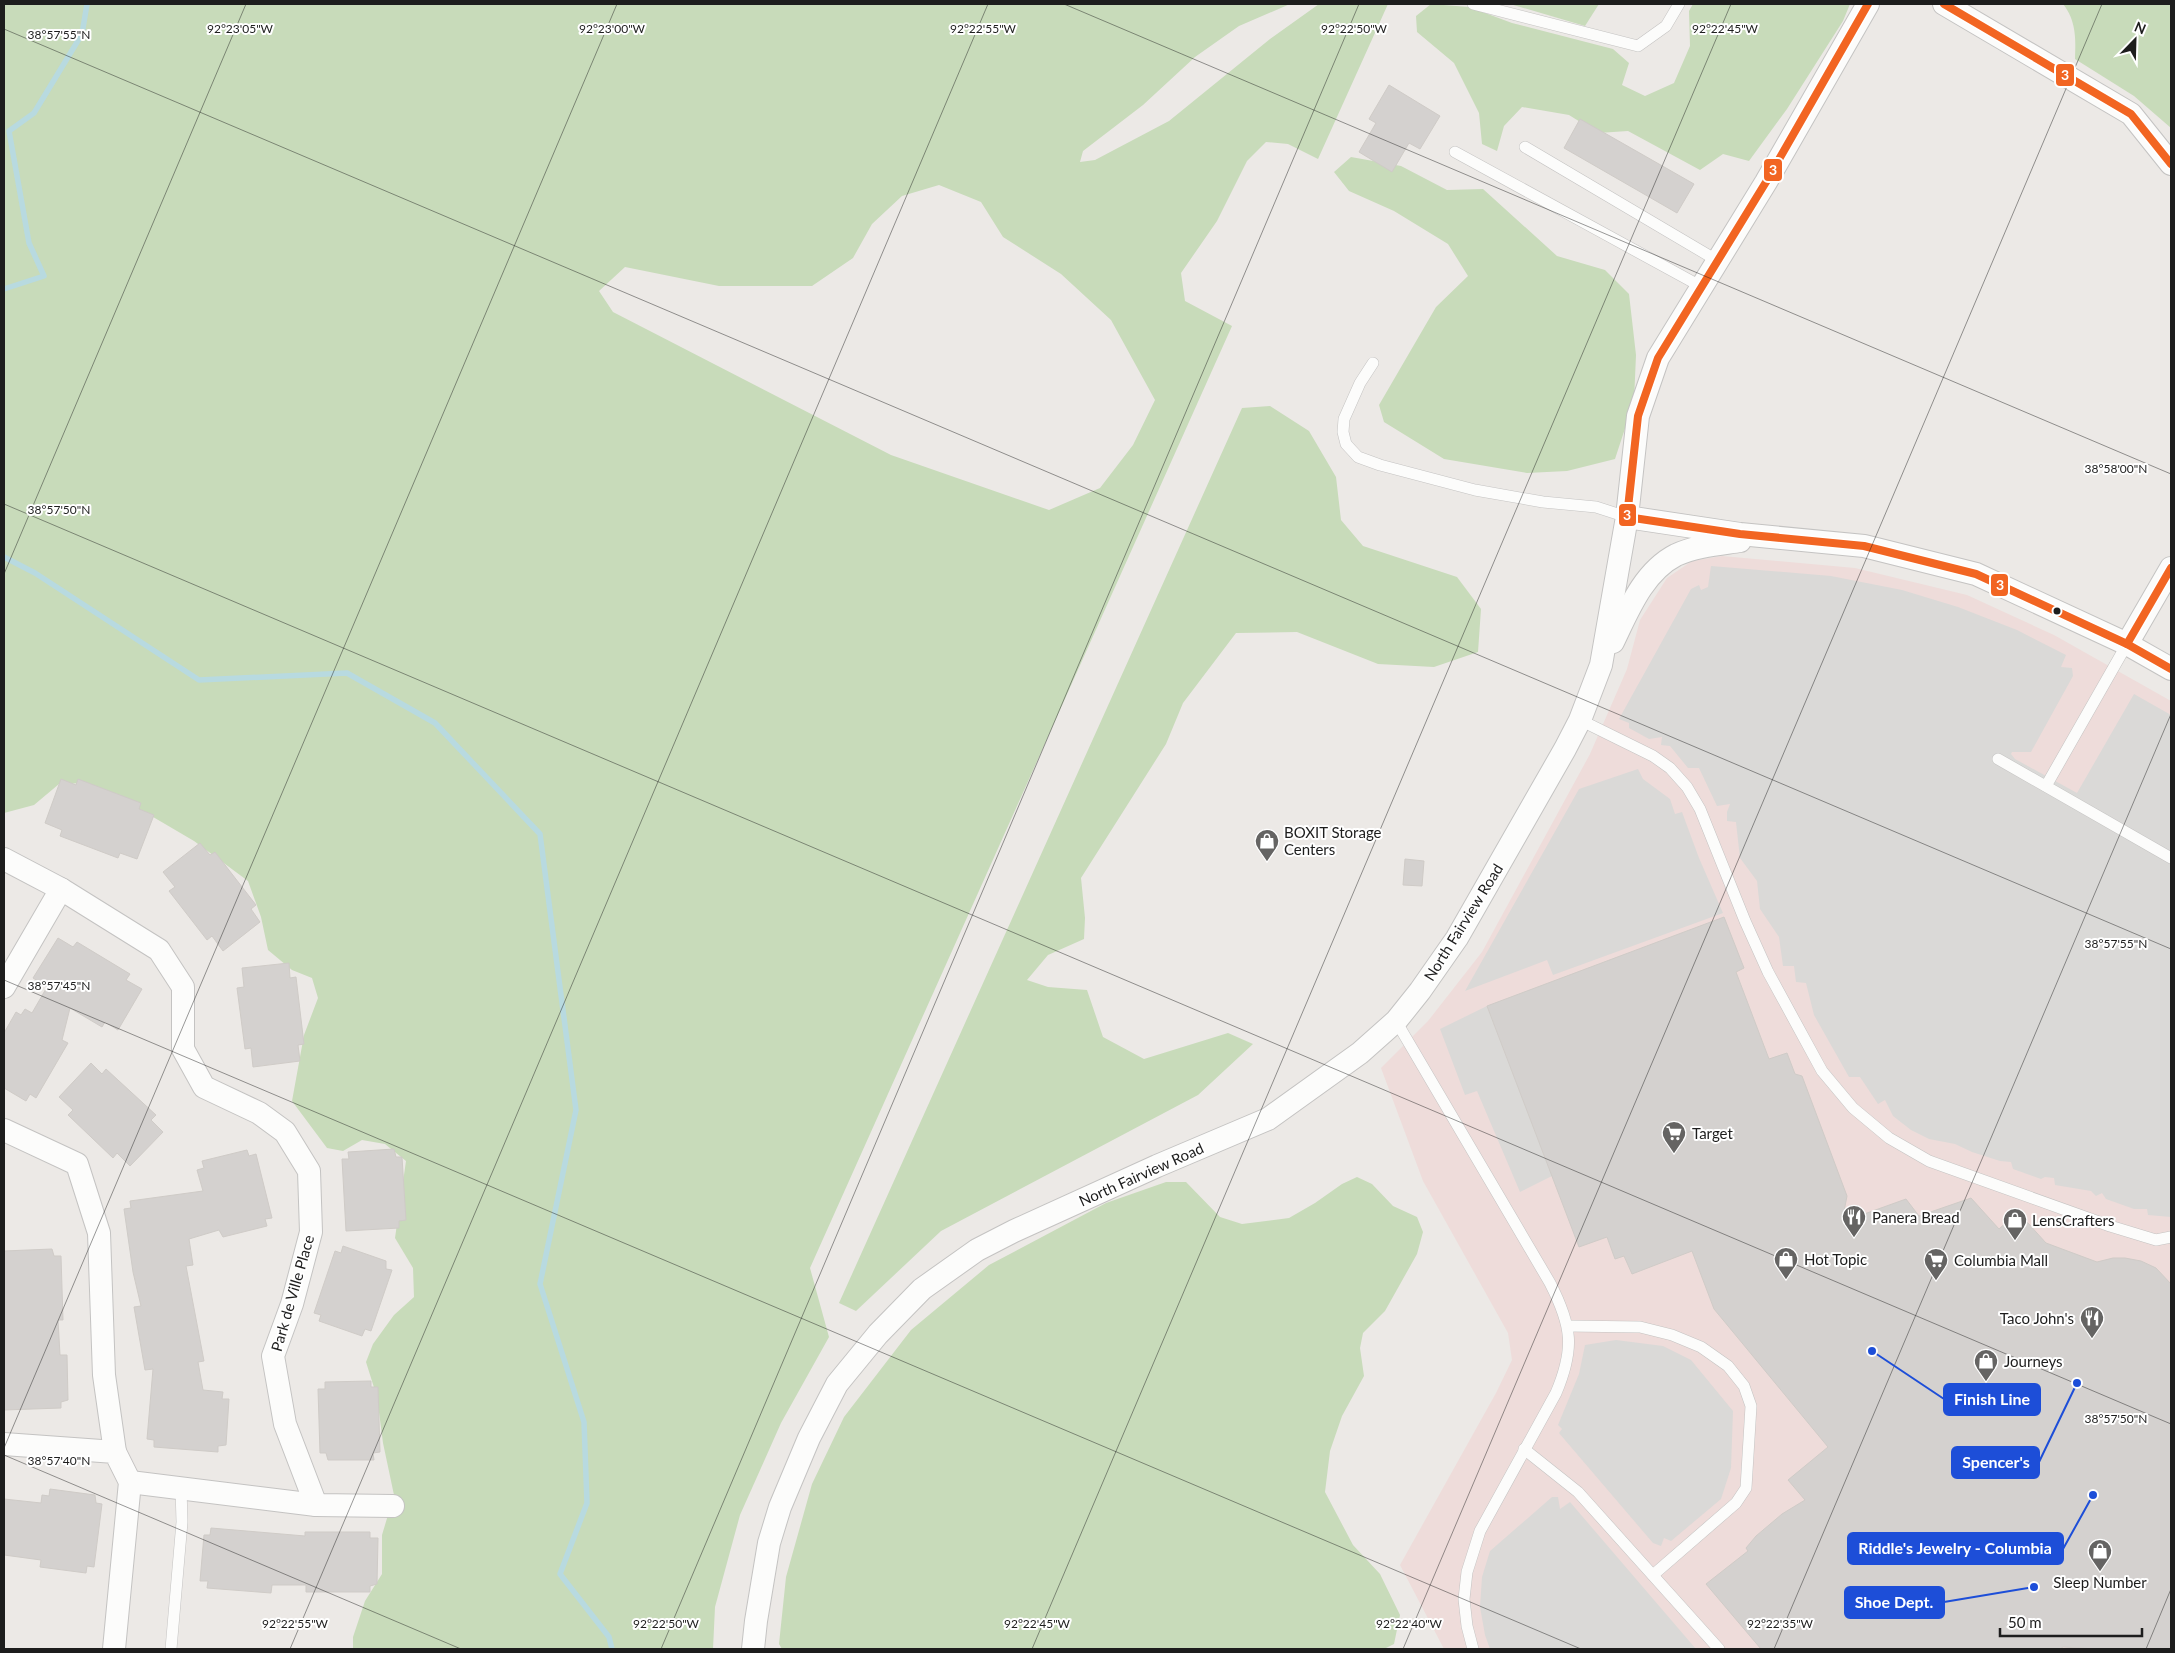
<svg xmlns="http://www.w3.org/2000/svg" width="2175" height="1653" viewBox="0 0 2175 1653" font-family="Lato,sans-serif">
  <rect width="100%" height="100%" fill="#ece9e6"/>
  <!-- commercial -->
  <path fill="#eedcda" d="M1722,556L1855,568L1967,595L2054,635L2171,701V1649H1444L1400,1565L1496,1393L1512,1360L1508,1333L1423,1181L1381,1068L1428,1021L1482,952L1590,754L1627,669L1640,620L1667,578L1692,561Z"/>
  <!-- forest -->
  <g fill="#c8dbba" fill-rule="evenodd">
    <path d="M4,4H1290L1239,26L1195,57L1143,105L1083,151L1080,162L1095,160L1169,121L1270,39L1319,4H1388L1318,159L1288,144L1266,142L1247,161L1217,221L1181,273L1185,301L1232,326L810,1268L829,1337L781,1423L740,1515L715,1607L713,1649H353V1637L365,1601L382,1574V1535L394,1495L383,1443L377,1397L366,1362L373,1344L394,1315L414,1297L413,1268L395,1238L406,1161L385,1144L362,1140L343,1151L327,1148L292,1101L304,1035L318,998L312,978L292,970L268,950L261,917L248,881L194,841L148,814L86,783L59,784L34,805L4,813ZM939,185L981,202L1003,237L1061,274L1111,320L1155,400L1133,445L1100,488L1049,510L891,455L613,312L599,291L625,267L719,286H812L853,258L872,224L902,196Z"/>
    <path d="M1431,4L1469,7L1512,23L1613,49L1629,63L1622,85L1645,96L1674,83L1690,46L1689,11L1693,4H1850L1843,21L1787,109L1749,161L1723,154L1700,170L1628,131L1598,133L1569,115L1522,107L1504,126L1497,151L1482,144L1479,113L1454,63L1417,32L1416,16Z"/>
    <path d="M1510,4H1599L1585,26Z"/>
    <path d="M2063,4H2171V128L2134,96L2075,59C2076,39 2076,20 2063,4Z"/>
    <path d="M1351,157L1401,166L1447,190L1483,189L1557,256L1605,270L1629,294L1636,355L1634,401L1615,459L1567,471L1527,473L1444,459L1384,422L1379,405L1436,307L1468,276L1448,244L1394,211L1349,191L1334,172Z"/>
    <path d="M1270,406L1309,431L1336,477L1341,520L1363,546L1457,577L1481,609L1478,652L1434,667L1378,664L1297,632L1236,633L1183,703L1166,744L1081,878L1085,918L1084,939L1048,955L1027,980L1048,987L1087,990L1103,1037L1144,1059L1228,1033L1253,1044L1198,1095L941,1231L856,1311L839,1303L1242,408Z"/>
    <path d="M1357,1177L1372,1184L1393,1206L1417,1217L1423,1232L1417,1254L1385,1311L1363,1333L1360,1348L1364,1376L1342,1416L1330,1451L1325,1492L1353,1545L1380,1574L1400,1615L1394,1644L1384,1649H782L779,1644L786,1577L812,1484L844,1417L911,1330L989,1265L1106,1203L1166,1182H1186L1220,1217L1242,1224L1289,1218L1315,1203L1342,1184Z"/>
  </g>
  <!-- parking -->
  <g fill="#dad9d7">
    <path d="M1711,566L1831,576L1902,590L1958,607L2017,630L2066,655L2061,667L2072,668L2073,676L2031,752H2012L2011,754L2015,759L2077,793L2134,694L2171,715V1217L2148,1215L2147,1209H2134L2106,1199L2102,1193L2096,1196L2091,1191L2055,1185L2054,1178L2045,1177L2041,1179L2013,1169L2011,1162L2000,1161L1972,1152L1955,1144L1929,1139L1911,1130L1893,1116L1885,1100L1878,1104L1860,1077H1849L1814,1015L1806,983L1796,982L1794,966H1783L1779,937L1760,909L1757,881L1740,858L1736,822L1727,821V812L1730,804L1717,806L1699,768H1688L1670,746L1661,745L1662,737L1649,739L1629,728V723L1619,719L1691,589L1699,585L1701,590L1708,587Z"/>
    <path d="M1638,769L1643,779L1670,799L1675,814L1682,812L1699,858L1723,913L1553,975L1547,960L1465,991L1579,789Z"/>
    <path d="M1487,1006L1552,1176L1520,1192L1477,1091L1465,1095L1440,1029Z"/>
    <path d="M1616,1340L1663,1346L1691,1360L1733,1411L1731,1468L1721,1499L1671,1541L1664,1538L1661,1546L1653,1543L1559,1433L1562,1429L1558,1425L1579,1374L1585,1345Z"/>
    <path d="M1552,1497H1558L1560,1509L1570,1502L1696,1649H1490L1485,1635L1480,1607L1482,1577L1490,1551Z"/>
  </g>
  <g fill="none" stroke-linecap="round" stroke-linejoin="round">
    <!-- stream -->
    <g stroke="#b8dae0" stroke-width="5.5">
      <path d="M4,289L44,276L29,243L9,131L34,113L82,34L87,4"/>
      <path d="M4,557L35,573L199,680L347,673L435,723L540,834L576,1110L540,1284L584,1422L587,1503L560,1574L609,1637L612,1649"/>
    </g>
  </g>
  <!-- building -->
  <g fill="#d4d1cf" stroke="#cfcbc7">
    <path d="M1389,85L1440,116L1420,149L1409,143L1392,172L1359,152L1376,123L1369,119Z"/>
    <path d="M1580,119L1694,184L1677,213L1564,148Z"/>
    <path d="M61,779L76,785L78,779L141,803L139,809L154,815L137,859L120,853L118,858L60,836L62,830L45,823Z"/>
    <path d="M200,843L210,855L215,852L256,905L251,909L260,922L223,951L212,936L207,940L169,891L175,887L163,872Z"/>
    <path d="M1405,859L1424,861L1422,886L1403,885Z"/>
    <path d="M1724,917L1744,968L1736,972L1769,1059L1787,1053L1795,1074L1802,1076L1847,1196L1842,1222L1906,1199L1919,1216L1971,1198L1999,1229L2018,1212L2046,1243L2097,1262L2113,1258H2125L2141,1261L2156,1268L2171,1284V1649H2095L2063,1647L2060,1649H1761L1706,1584L1748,1551L1746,1548L1756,1536L1782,1514L1805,1500L1788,1480L1828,1447L1714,1309L1692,1251L1632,1274L1624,1256L1615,1259L1607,1237L1579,1247L1487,1006Z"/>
    <path d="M58,938L73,947L77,942L130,974L126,980L142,989L118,1030L105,1022L102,1027L70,1008L62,1040L68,1043L36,1098L30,1094L26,1101L4,1088V1033L16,1012L21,1015L25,1009L32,1013L47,987L33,978Z"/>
    <path d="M289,963L290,978L296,977L304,1044L298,1045L300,1061L253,1067L251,1048L245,1049L237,988L244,987L242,968Z"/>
    <path d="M91,1063L102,1074L106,1069L156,1115L151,1120L163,1132L130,1166L117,1153L113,1158L68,1115L73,1110L59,1097Z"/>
    <path d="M394,1149L396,1157H402L406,1220L399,1221V1228L346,1231L342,1159H349L348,1152Z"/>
    <path d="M247,1150L249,1156L256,1154L272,1218L265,1219L267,1226L223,1237L219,1230L189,1239L193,1265L186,1266L204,1361L198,1362L203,1390L223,1392L222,1399H229L226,1445L218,1446V1452L154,1447V1440L147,1439L153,1369L145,1370L134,1307L141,1306L133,1272L124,1209L131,1208L130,1201L203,1191L197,1170L204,1168L202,1161Z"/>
    <path d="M343,1246L386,1261V1269L392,1270L371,1331L365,1329L362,1336L319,1321L321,1315L314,1313L335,1251L341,1253Z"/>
    <path d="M52,1249L54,1256H61L63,1320H58L60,1355H67L68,1400L61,1402V1408L4,1410V1251Z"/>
    <path d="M371,1381V1387H378L380,1452L373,1453L374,1460H328L326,1453H320L318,1389H325V1382Z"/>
    <path d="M50,1489L95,1495L96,1503L102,1504L94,1567L87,1566L86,1573L40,1567L41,1560L4,1555V1499L41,1503L42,1495L49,1496Z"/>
    <path d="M211,1528L305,1536V1532H370V1538H378L377,1584L370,1586V1592H306V1585H272L271,1593L207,1588L208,1581H200L204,1535H210Z"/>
  </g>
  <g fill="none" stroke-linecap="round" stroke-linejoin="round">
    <!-- service casing -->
    <g stroke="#c4c3c2" stroke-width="12">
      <g id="service">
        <path d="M1473,4L1638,46L1666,26L1679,4"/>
        <path d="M1525,147L1718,261"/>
        <path d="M1455,152L1702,287"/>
        <path d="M1373,363L1360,383L1344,419L1343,432L1346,444L1358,457L1380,465L1475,490L1543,502L1596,507L1627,517"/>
        <path d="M1580,720L1653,756L1670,768L1687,787L1700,809L1745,921L1768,972L1822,1071L1853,1108L1889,1138L1929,1161L2110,1226L2156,1240L2171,1237"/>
        <path d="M1998,759L2171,858"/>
        <path d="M2046,786L2127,644"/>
        <path d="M1396,1021L1550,1283C1572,1326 1575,1348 1556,1393L1480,1531L1467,1572L1464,1599L1467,1626L1473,1649"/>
        <path d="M1568,1326L1640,1327L1672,1335L1701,1347L1728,1366L1744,1386L1751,1406L1746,1488L1736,1503L1653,1575"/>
        <path d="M1524,1449L1578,1492L1719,1649"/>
        <path d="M171,1649L182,1522L181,1488"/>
      </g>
    </g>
    <!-- minor casing -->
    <g stroke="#c4c3c2" stroke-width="24">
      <g id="minor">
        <path d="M1944,4L2131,114L2171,164"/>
        <path d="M1627,517L1740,534L1864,546L1976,574L2127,644L2171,669"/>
        <path d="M1613,642C1628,611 1643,572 1676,555C1695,546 1720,544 1740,541"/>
        <path d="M2127,644L2171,568"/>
        <path d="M4,859L61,889L159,950L183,987V1049L204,1087L259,1113L285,1132L309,1171L311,1232L292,1304L273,1356L285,1424L316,1505"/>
        <path d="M4,987L61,889"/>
        <path d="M4,1130L77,1164L99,1233L104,1375L115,1452"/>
        <path d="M4,1444L115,1452L130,1482L114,1649"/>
        <path d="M130,1482L316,1505L393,1506"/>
        <path d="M753,1649L756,1621L769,1543L780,1507L809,1438L837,1384L878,1334L922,1289L977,1250L1014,1231L1157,1166L1268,1119L1360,1053L1396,1021L1420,991L1457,938L1565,749L1580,720L1601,665L1627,517L1638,416L1658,358L1766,182L1868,4"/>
      </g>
    </g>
    <!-- service -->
    <use href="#service" stroke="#fcfcfb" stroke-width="11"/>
    <!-- minor -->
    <use href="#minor" stroke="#fcfcfb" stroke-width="22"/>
    <!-- bus-1 casing -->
    <g stroke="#fff" stroke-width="11">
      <g id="bus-1">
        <path d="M1868,4L1766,182L1658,358L1638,416L1627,517L1740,534L1864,546L1976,574L2127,644L2171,669"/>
        <path d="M1944,4L2131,114L2171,164"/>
        <path d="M2127,644L2171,568"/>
      </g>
    </g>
    <!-- bus-1 -->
    <use href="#bus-1" stroke="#f26522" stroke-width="8"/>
  </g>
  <!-- ticks -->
  <path fill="none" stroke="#1d1d1d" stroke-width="1" stroke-opacity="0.45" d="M1064,4L2171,474M4,29L2171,949M4,504L2171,1424M4,574L246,4M4,980L1581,1649M4,1448L617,4M4,1455L461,1649M290,1649L988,4M661,1649L1359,4M1032,1649L1731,4M1403,1649L2102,4M1774,1649L2171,714M2146,1649L2171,1589"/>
  <!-- icons -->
  <defs>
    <g id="shop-pin" transform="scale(1.25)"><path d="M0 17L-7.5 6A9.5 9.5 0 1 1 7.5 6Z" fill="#656463" stroke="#fff"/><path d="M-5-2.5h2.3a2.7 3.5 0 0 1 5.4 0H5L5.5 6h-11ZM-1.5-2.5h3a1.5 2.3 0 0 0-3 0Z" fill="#fff"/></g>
    <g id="supermarket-pin" transform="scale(1.25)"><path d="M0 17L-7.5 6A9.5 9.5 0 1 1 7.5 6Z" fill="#656463" stroke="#fff"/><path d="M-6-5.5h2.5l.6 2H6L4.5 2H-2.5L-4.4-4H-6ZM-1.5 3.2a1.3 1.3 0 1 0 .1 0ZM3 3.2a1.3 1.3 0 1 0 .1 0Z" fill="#fff"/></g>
    <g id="restaurant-pin" transform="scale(1.25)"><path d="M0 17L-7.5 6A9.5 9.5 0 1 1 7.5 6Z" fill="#656463" stroke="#fff"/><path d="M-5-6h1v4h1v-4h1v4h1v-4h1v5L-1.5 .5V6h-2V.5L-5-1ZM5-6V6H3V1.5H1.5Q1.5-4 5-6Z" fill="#fff"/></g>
  </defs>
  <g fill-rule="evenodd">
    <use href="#shop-pin" x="1267" y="841"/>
    <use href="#supermarket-pin" x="1674" y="1133"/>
    <use href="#restaurant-pin" x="1854" y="1217"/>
    <use href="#shop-pin" x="2015" y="1220"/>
    <use href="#shop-pin" x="1786" y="1259"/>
    <use href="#supermarket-pin" x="1936" y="1260"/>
    <use href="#restaurant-pin" x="2092" y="1318"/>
    <use href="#shop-pin" x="1986" y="1361"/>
    <use href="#shop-pin" x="2100" y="1551"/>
  </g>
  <!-- markers -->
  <circle fill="#1d1d1d" stroke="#fff" stroke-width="2" cx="2057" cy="611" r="4.5"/>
  <g text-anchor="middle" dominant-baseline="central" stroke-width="4" stroke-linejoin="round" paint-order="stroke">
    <!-- poi labels -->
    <g font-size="15" fill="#1d1d1d" stroke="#fff" text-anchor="start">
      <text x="1284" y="832">BOXIT Storage<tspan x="1284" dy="17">Centers</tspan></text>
      <text x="1692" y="1133">Target</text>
      <text x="1872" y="1217">Panera Bread</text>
      <text x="2032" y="1220">LensCrafters</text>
      <text x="1804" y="1259">Hot Topic</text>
      <text x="1954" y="1260">Columbia Mall</text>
      <text x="2074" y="1318" text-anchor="end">Taco John's</text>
      <text x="2004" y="1361">Journeys</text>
      <text x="2100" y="1582" text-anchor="middle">Sleep Number</text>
    </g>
    <!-- street labels -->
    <g font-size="15" fill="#1d1d1d" stroke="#fff">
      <text transform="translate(1463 922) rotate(-58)">North Fairview Road</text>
      <text transform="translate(1141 1174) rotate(-24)">North Fairview Road</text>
      <text transform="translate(292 1293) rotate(-74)">Park de Ville Place</text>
    </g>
  </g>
  <g font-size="12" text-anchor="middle" fill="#1d1d1d" stroke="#fff" stroke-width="4" stroke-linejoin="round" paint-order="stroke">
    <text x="240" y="33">92°23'05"W</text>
    <text x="612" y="33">92°23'00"W</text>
    <text x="983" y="33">92°22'55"W</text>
    <text x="1354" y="33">92°22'50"W</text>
    <text x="1725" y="33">92°22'45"W</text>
    <text x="59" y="39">38°57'55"N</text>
    <text x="2116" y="473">38°58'00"N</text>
    <text x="59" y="514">38°57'50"N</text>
    <text x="2116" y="948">38°57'55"N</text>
    <text x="59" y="990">38°57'45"N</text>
    <text x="2116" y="1423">38°57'50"N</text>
    <text x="59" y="1465">38°57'40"N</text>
    <text x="295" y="1628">92°22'55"W</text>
    <text x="666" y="1628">92°22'50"W</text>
    <text x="1037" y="1628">92°22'45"W</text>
    <text x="1409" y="1628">92°22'40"W</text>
    <text x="1780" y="1628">92°22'35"W</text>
  </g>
  <!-- callouts -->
  <path fill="none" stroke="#1d4ed8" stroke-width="2" d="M1872 1351L1944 1399M2077 1383L2039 1462M2093 1495L2063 1549M2034 1587L1944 1602"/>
  <g fill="#1d4ed8" stroke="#fff" stroke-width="2">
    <circle cx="1872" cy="1351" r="5"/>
    <circle cx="2077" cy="1383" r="5"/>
    <circle cx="2093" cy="1495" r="5"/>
    <circle cx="2034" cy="1587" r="5"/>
  </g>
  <g fill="#1d4ed8" stroke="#1d4ed8" stroke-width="2">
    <rect x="1944" y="1384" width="96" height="31" rx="5"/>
    <rect x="1952" y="1447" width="87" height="31" rx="5"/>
    <rect x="1848" y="1533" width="215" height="31" rx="5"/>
    <rect x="1845" y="1587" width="99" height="31" rx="5"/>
  </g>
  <g font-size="16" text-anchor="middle" font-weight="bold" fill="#fff">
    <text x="1992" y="1405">Finish Line</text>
    <text x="1996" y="1468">Spencer's</text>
    <text x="1955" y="1554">Riddle's Jewelry - Columbia</text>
    <text x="1894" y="1608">Shoe Dept.</text>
  </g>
  <g stroke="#fff" stroke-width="2">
    <rect x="2055" y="63" width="20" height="24" rx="5" fill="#f26522"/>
    <rect x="1763" y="158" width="20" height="24" rx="5" fill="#f26522"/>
    <rect x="1618" y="503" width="19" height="24" rx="5" fill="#f26522"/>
    <rect x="1990" y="573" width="19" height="24" rx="5" fill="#f26522"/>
  </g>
  <g font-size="14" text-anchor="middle" font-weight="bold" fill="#fff">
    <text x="2065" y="80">3</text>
    <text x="1773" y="175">3</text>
    <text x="1627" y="520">3</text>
    <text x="2000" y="590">3</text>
  </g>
  <!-- border -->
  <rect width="2175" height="1653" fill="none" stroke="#1d1d1d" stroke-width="10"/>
  <!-- north arrow -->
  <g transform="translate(2135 40) rotate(23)" stroke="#ffffff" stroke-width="4" paint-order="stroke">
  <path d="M0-4L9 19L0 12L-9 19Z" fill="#1d1d1d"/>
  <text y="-8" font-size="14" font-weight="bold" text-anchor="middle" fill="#1d1d1d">N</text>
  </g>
  <!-- scale -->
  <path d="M2000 1628v8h142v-8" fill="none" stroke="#1d1d1d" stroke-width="2.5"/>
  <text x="2008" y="1628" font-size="15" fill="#1d1d1d" stroke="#ffffff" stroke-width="4" paint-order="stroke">50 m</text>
</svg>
